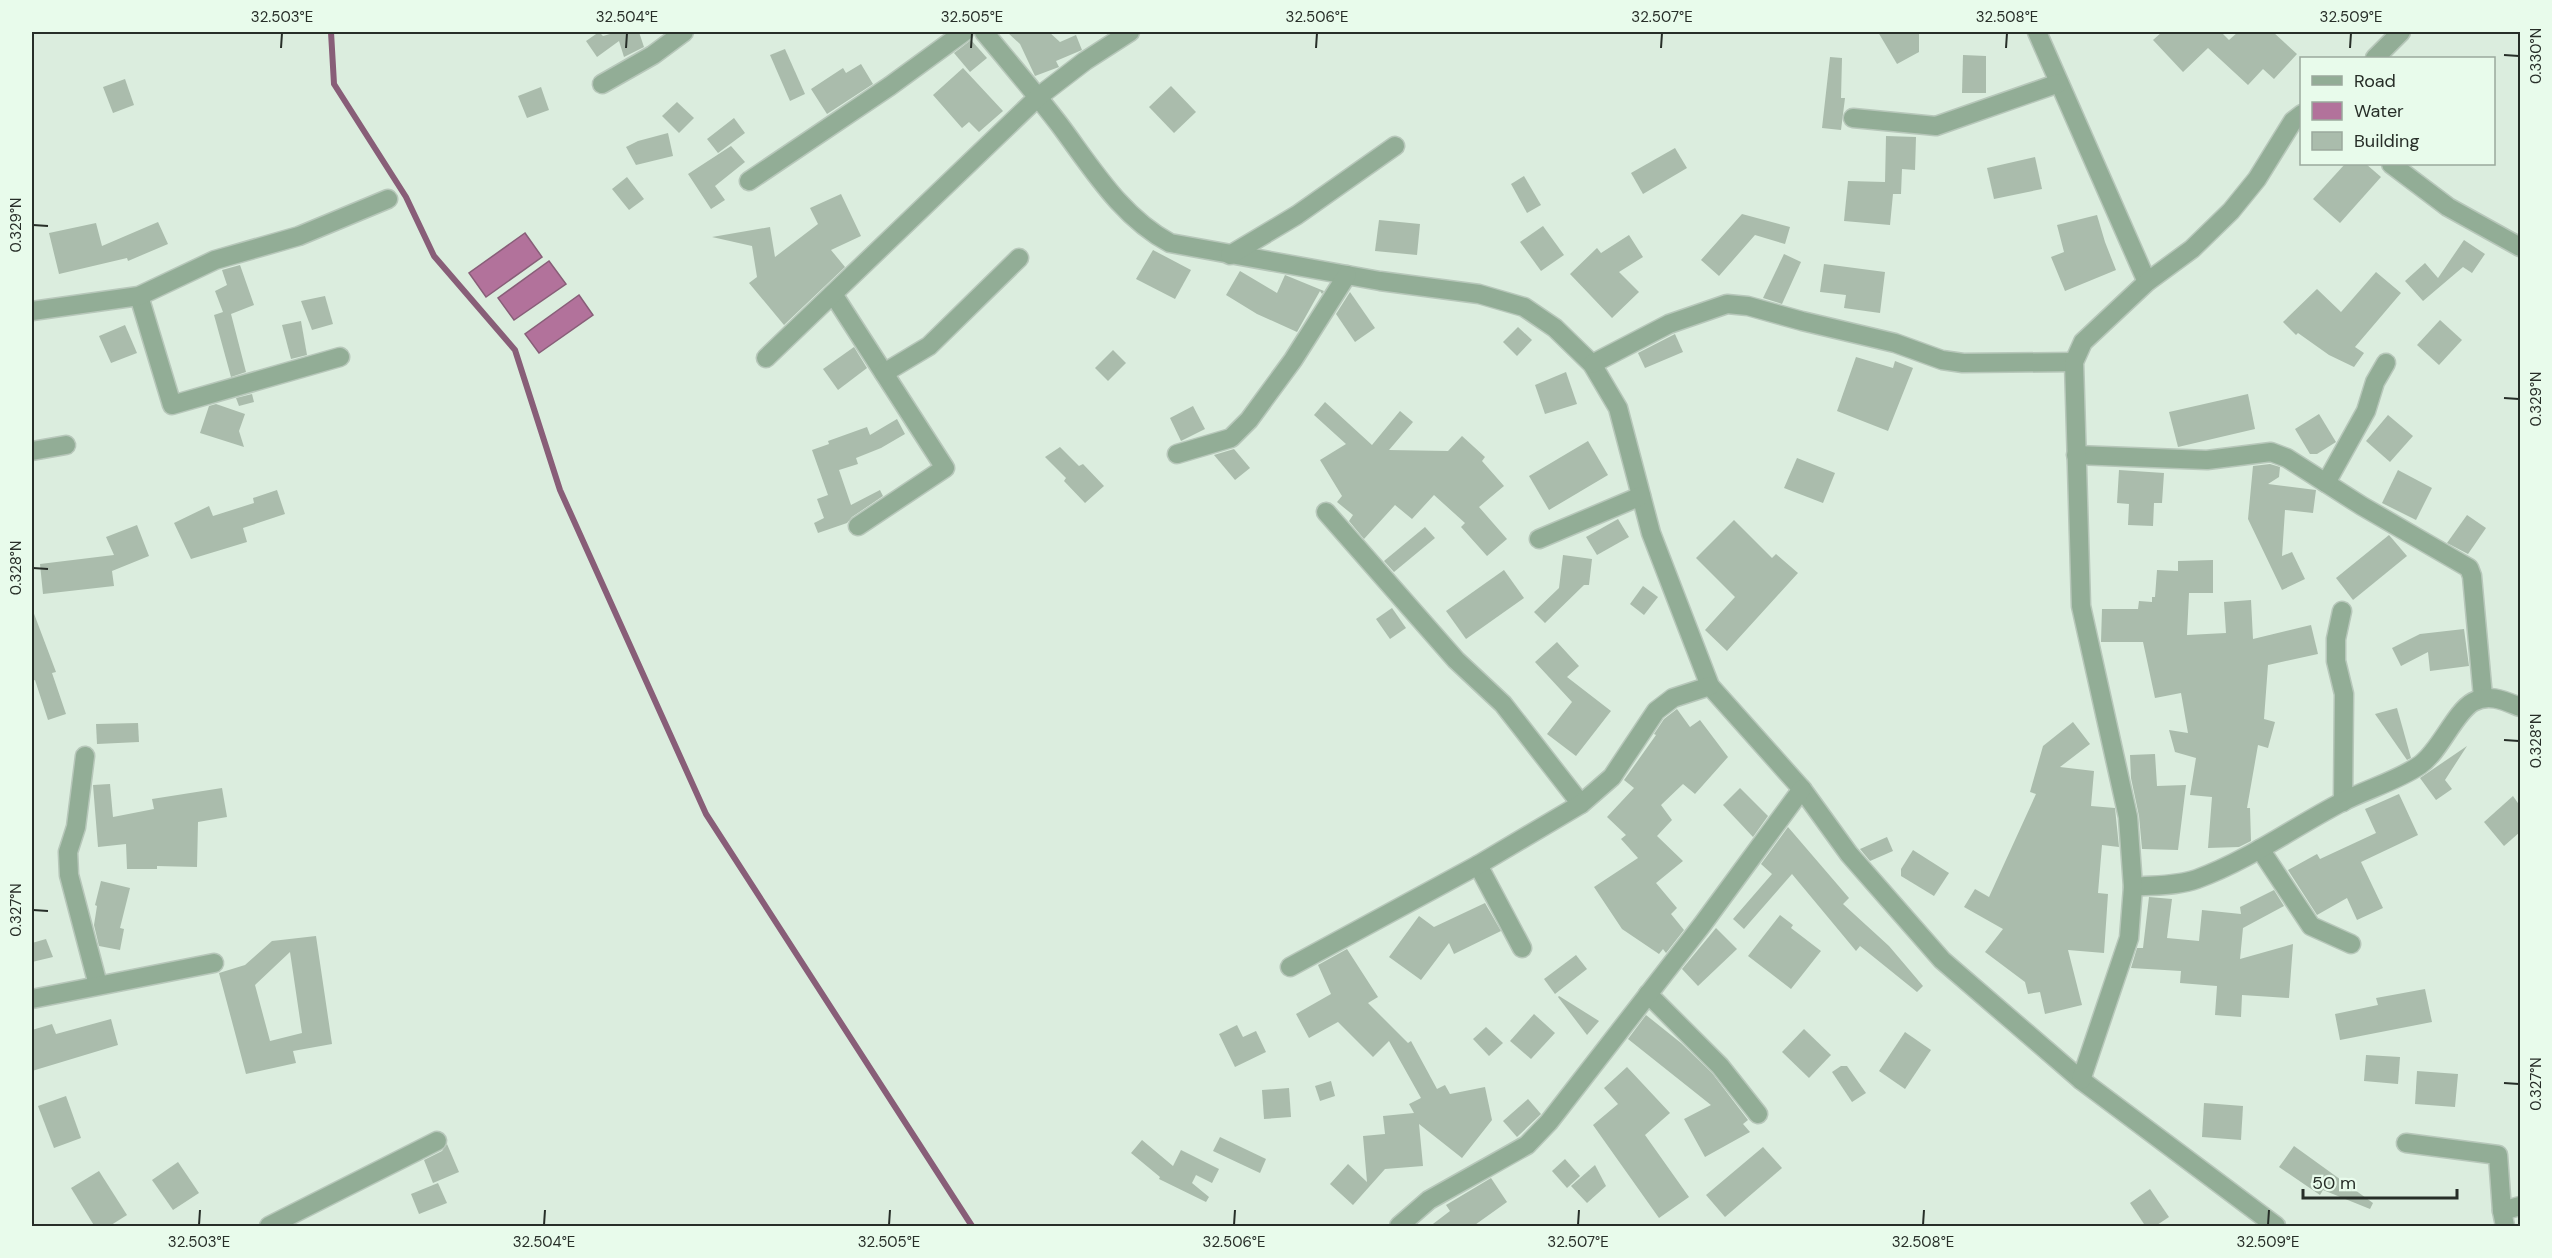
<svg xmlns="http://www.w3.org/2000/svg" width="2552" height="1258" viewBox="0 0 2552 1258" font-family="'DM Sans',sans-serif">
  <rect width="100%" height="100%" fill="#dbedde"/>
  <!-- water -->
  <g fill="#b2729b" stroke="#885e78" stroke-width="1.5">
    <path d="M525,233L542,257L486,297L469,273Z"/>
    <path d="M549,261L566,284L514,320L498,298Z"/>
    <path d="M579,295L593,315L539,353L525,334Z"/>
  </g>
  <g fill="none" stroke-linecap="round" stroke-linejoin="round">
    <!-- stream -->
    <path stroke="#885e78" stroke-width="6" d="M331,32L334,84L406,197L434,256L515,350L560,490L706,814L972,1226"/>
  </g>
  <!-- building -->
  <g fill="#aabcac" fill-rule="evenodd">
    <path d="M599,32L603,36L617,32H639L644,47L624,57L619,41L597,57L586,41Z"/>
    <path d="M1007,32H1049L1060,42L1076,35L1082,50L1056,61L1059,67L1035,76L1020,44Z"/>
    <path d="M1878,32H1919V52L1897,64Z"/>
    <path d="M2162,32H2226L2223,34L2229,40L2238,32H2273L2297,54L2274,79L2263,69L2248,85L2208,48L2183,72L2153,40Z"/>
    <path d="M971,40L987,58L970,72L954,53Z"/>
    <path d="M785,49L805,94L790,101L770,55Z"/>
    <path d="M1963,55L1986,56V93H1962Z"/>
    <path d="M1830,57L1842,58L1841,98H1845L1841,130L1822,128Z"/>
    <path d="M861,64L873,84L827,114L811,89L843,68L846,73Z"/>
    <path d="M963,68L1003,111L979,132L969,122L962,128L933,95Z"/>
    <path d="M125,79L134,105L113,113L103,87Z"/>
    <path d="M1171,86L1196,112L1174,133L1149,107Z"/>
    <path d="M541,87L549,110L527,118L518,96Z"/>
    <path d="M677,102L694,118L679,133L662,116Z"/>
    <path d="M734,118L745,133L718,153L707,139Z"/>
    <path d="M668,133L673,156L636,165L626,147L638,141Z"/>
    <path d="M1886,136L1916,137L1915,170L1902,169L1901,194H1893L1890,225L1844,221L1848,181L1885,182Z"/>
    <path d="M731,146L745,162L715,186L725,200L711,209L688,174Z"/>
    <path d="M1675,148L1687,168L1643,194L1631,173Z"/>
    <path d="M2035,157L2042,189L1994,199L1987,168Z"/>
    <path d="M2345,164H2366L2381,177L2340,223L2313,199Z"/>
    <path d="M1524,176L1541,205L1527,213L1511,184Z"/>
    <path d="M627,177L644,199L629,210L612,189Z"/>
    <path d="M841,194L861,236L831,250L845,267L784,325L749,283L757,277L752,246L712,237L770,227L775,257L818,224L810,208Z"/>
    <path d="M1742,214L1790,227L1785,244L1755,235L1719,276L1701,260Z"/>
    <path d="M2097,215L2105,242L2116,270L2065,291L2051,257L2064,252L2057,225Z"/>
    <path d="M1379,220L1420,224L1417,255L1375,251Z"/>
    <path d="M158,222L168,244L128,261L127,258L59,274L49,233L96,223L102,246Z"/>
    <path d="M1543,226L1564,255L1541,271L1520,242Z"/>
    <path d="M1629,235L1643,257L1619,272L1639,292L1612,318L1570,274L1597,248L1601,253Z"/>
    <path d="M2464,240L2485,254L2472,273L2463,267L2423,301L2405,281L2425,263L2438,278Z"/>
    <path d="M1153,250L1191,270L1175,299L1136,279Z"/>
    <path d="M1784,254L1801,262L1782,304L1763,298Z"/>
    <path d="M1824,264L1885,272L1880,313L1844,308L1846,295L1820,292Z"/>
    <path d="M240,265L254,305L231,314L246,372L231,377L214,315L223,312L215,291L227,285L222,270Z"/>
    <path d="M1240,271L1277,293L1285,275L1324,291L1322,294L1320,291L1297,332L1257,314L1226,295Z"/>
    <path d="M2376,272L2401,293L2355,347L2364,353L2354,367L2329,355L2298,333L2296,335L2283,322L2317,289L2341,312Z"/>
    <path d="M1350,292L1375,328L1355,342L1336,314Z"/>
    <path d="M325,296L333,324L312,330L301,301Z"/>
    <path d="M2440,320L2462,340L2439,365L2417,345Z"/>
    <path d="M301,321L307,355L291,359L282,325Z"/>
    <path d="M125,325L137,353L111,363L99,336Z"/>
    <path d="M1518,327L1532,340L1517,356L1503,342Z"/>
    <path d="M1675,334L1683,352L1645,368L1638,353Z"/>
    <path d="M854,347L867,368L838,390L823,369Z"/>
    <path d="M1113,350L1126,363L1108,381L1095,368Z"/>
    <path d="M1856,357L1893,368L1895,361L1913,368L1888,431L1837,411Z"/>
    <path d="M1566,372L1577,404L1545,414L1535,385Z"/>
    <path d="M252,394L254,402L239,406L236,398Z"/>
    <path d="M2248,394L2255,429L2178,447L2169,412Z"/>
    <path d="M1325,402L1372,445L1400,411L1413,422L1389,450L1448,451L1462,436L1485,457L1482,461L1504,486L1479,507L1507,539L1487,556L1461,527L1465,523L1434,495L1412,519L1395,505L1364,539L1349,521L1353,515L1337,502L1342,496L1320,460L1346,444L1314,415Z"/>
    <path d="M216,404L245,414L239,431L244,447L200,433L209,406Z"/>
    <path d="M1193,406L1205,429L1181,441L1170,418Z"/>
    <path d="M2319,414L2336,442L2317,454H2310L2295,429Z"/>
    <path d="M2388,415L2413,436L2390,462L2366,441Z"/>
    <path d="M897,419L905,434L881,448L856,458L858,464L839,470L851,505L880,490L883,496L852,517L847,523L818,533L814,523L824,518L817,499L828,495L812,450L829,444L828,441L867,427L870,435Z"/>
    <path d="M1588,441L1608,475L1549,510L1529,476Z"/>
    <path d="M1060,447L1079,466L1083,464L1104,486L1085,503L1064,481L1066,478L1045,457Z"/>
    <path d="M1234,449L1250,468L1235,480L1214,455Z"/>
    <path d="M1797,458L1835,473L1823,503L1784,488Z"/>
    <path d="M2270,464L2280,467L2279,477L2268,484L2316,490L2313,513L2285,510L2282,556L2292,552L2305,579L2282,590L2248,519L2253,466Z"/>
    <path d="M2119,470L2164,473L2162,503H2154L2153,526L2128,525L2129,504L2117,503Z"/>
    <path d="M2398,470L2432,488L2416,520L2382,503Z"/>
    <path d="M277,490L285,514L243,528L247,542L191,559L174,523L209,506L213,516L254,503L253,498Z"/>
    <path d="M2467,515L2486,528L2468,554L2447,543Z"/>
    <path d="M1618,519L1629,537L1597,555L1586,537Z"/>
    <path d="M1734,520L1772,558L1776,554L1798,573L1727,651L1705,630L1735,597L1696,558Z"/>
    <path d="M137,525L149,556L112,571L114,586L43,594L40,564L114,555L106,537Z"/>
    <path d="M1425,527L1435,538L1394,572L1384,561Z"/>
    <path d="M2389,535L2407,556L2353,600L2336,578Z"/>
    <path d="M1563,555L1592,559L1589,585H1584L1545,623L1534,612L1559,588Z"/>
    <path d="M2213,560V593H2189L2187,635L2226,633L2224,602L2251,600L2253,639L2311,625L2318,654L2268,665L2264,719L2275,722L2268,748L2258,745L2247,808H2250L2251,841L2239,847L2208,848L2212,797L2190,795L2196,758L2175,752L2169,730L2188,733L2181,693L2155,698L2143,642H2101L2102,609H2138L2139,601L2152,602V597H2155L2157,570L2178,571V561Z"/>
    <path d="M1504,570L1524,598L1466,639L1446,611Z"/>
    <path d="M1643,586L1658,597L1644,615L1630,604Z"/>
    <path d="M1392,608L1406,628L1390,639L1376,619Z"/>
    <path d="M32,611H33L56,672L52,673L66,714L48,720L35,680L32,681Z"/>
    <path d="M2464,629L2469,666L2430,671L2428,652L2401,666L2392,648L2420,634Z"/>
    <path d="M1557,642L1579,666L1567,677L1611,711L1576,756L1547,734L1572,702L1535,662Z"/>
    <path d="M2397,708L2411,758L2407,760L2375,714Z"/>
    <path d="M1677,709L1690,727L1700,720L1728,757L1695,794L1683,784L1661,805L1672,820L1657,836L1683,861L1656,883L1677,908L1671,914L1684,930L1666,953L1663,949L1659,954L1622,929L1594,887L1638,858L1621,839L1626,835L1607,817L1634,788L1624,780L1656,735L1654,734L1664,719Z"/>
    <path d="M2073,722L2090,744L2060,767L2094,771L2091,806L2115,808L2119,847L2102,845L2098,893L2108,894L2104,953L2068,950L2082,1005L2045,1014L2040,992L2028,994L2025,982L1985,952L2003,929L1964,907L1975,889L1989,897L2036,794L2030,792L2043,746Z"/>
    <path d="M138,723L139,742L97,744L96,724Z"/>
    <path d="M2467,746L2445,780L2452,789L2436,800L2420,778Z"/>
    <path d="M2155,754L2157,786L2186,785L2178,850L2142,849L2139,816L2131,778L2130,755Z"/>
    <path d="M110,784L113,817L154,809L152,799L222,788L227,817L198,822L197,867L157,866V869H127L126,844L98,847L93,785Z"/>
    <path d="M1740,788L1768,816L1753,837L1723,805Z"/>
    <path d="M2399,794L2418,835L2361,862L2383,908L2357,920L2347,898L2317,915L2288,870L2317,854L2320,859L2376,833L2365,809Z"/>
    <path d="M2513,796L2520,806V832L2504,846L2484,822Z"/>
    <path d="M1788,827L1849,898L1843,904L1889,946L1923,986L1917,992L1860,946L1856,951L1792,874L1744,929L1733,919L1772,874L1761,864Z"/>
    <path d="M1887,837L1893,851L1870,861L1860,849Z"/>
    <path d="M1913,850L1949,873L1934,896L1901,876V869Z"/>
    <path d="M101,881L130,888L120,928L124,929L120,950L99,946L94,925L97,906L95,905Z"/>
    <path d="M2274,890L2284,906L2243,928L2240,959L2293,944L2289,998L2242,995L2241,1017L2215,1015L2217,986L2180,983L2181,971L2131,968L2137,948H2143L2149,897L2172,899L2167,938L2199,941L2202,910L2241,914L2240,907Z"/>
    <path d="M1485,903L1501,931L1454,954L1449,943L1421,980L1389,957L1419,916L1434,927Z"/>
    <path d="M1780,915L1793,925L1791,928L1821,951L1791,989L1748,956Z"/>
    <path d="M1716,928L1737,949L1698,986L1682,969Z"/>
    <path d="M316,936L332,1044L293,1051L296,1063L246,1074L219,973L245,965L272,941ZM290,952L302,1033L270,1041L255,985Z"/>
    <path d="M46,939L53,957L32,962V943Z"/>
    <path d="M1347,949L1378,997L1368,1003L1408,1043L1411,1041L1437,1089L1445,1085L1450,1094L1485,1087L1492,1120L1462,1158L1419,1124L1423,1166L1385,1169L1353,1205L1330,1184L1348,1164L1367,1182L1363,1136L1385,1134L1383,1116L1414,1113L1409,1104L1421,1098L1389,1041L1373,1057L1338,1022L1309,1038L1296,1014L1331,994L1318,965Z"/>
    <path d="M1576,955L1587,969L1555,994L1544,979Z"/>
    <path d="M2425,989L2432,1022L2340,1040L2335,1014L2378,1005L2376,998Z"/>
    <path d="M1559,996L1599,1021L1587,1035L1558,997Z"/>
    <path d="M1534,1014L1555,1033L1531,1059L1510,1041Z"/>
    <path d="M1646,1015L1681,1043L1712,1073L1748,1120L1743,1124L1750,1132L1705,1157L1684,1119L1711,1105L1628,1039Z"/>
    <path d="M111,1019L118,1045L32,1071V1030L52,1024L56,1034Z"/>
    <path d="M1237,1025L1243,1037L1256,1031L1266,1052L1235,1067L1219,1034Z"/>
    <path d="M1486,1027L1503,1043L1489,1056L1473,1039Z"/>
    <path d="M1804,1029L1831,1055L1809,1078L1782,1052Z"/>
    <path d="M1905,1032L1931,1050L1905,1089L1879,1071Z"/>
    <path d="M2366,1055L2400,1057L2398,1084L2364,1081Z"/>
    <path d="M1841,1066H1847L1866,1093L1852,1102L1832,1072Z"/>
    <path d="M1627,1067L1670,1113L1645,1135L1689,1197L1659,1218L1593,1125L1618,1104L1604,1088Z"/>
    <path d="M2417,1071L2458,1074L2455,1107L2415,1104Z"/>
    <path d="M1331,1081L1335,1096L1320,1101L1315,1086Z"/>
    <path d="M1289,1088L1291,1117L1264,1119L1262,1090Z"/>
    <path d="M66,1096L81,1138L54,1148L38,1106Z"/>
    <path d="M1528,1099L1541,1114L1517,1137L1503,1121Z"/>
    <path d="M2204,1103L2243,1106L2241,1140L2202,1137Z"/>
    <path d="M1220,1137L1266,1159L1260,1173L1213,1151Z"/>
    <path d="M1142,1140L1173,1166L1181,1150L1219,1169L1212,1183L1196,1175L1192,1183L1209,1197L1206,1202L1159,1179L1160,1177L1131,1153Z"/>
    <path d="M447,1144L459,1172L433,1183L424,1160L442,1151Z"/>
    <path d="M2294,1146L2373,1203L2370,1209L2323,1190L2320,1195L2279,1167Z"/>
    <path d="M1763,1147L1782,1168L1725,1217L1706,1195Z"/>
    <path d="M1565,1159L1580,1176L1567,1188L1552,1171Z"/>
    <path d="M178,1162L199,1193L173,1210L152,1180Z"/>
    <path d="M1595,1165L1606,1186L1587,1203L1571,1186Z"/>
    <path d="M99,1171L127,1215L108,1227H95L71,1188Z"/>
    <path d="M1491,1178L1507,1202L1472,1227H1429L1450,1211L1446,1205Z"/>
    <path d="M438,1183L447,1203L419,1214L411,1194Z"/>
    <path d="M2150,1189L2169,1217L2154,1227H2146L2130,1203Z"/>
  </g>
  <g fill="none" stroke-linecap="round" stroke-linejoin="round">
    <!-- minor casing -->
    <g stroke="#b7c7ba" stroke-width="21">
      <g id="minor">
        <path d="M984,32C1009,62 1035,93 1059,124C1092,168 1121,217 1170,243L1380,281L1479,294L1524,307L1555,328L1592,364L1618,408L1651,533L1710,686L1802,789L1849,854L1942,960L2081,1080L2276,1226"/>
        <path d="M2037,32L2147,282"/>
        <path d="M2375,58L2401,32"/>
        <path d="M602,84L653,55L684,32"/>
        <path d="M1853,118L1936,126L2059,83"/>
        <path d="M2391,164L2448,207L2520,247"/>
        <path d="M749,181L890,86L964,32"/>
        <path d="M1230,255L1297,215L1395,146"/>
        <path d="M833,294L945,468L858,526"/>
        <path d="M139,296L172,405L340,357"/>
        <path d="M32,311L139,296L215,260L299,236L388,199"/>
        <path d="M766,358L1038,97L1085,61L1130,32"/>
        <path d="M1592,364L1669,324L1727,304L1748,306L1802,321L1895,343L1942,360L1963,363L2074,362"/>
        <path d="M884,373L929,346L1019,258"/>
        <path d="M32,451L66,445"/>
        <path d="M1177,454L1231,438L1249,420L1293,360L1347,275"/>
        <path d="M2076,455L2207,460L2271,452L2287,458L2362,506L2469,568L2472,576L2483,697"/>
        <path d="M2326,483L2366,411L2375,382L2386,363"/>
        <path d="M1326,512L1456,660L1503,704L1581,804"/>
        <path d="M1539,539L1641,496"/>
        <path d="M2342,611L2336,639V661L2344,694L2343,802"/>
        <path d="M85,756L76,827L68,852L69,875L98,985"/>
        <path d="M2260,849L2311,926L2351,944"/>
        <path d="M1478,865L1522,948"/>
        <path d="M2133,887C2153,885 2178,886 2197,879C2249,860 2294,827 2342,802C2367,789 2397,781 2420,765C2440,751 2455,712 2473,702C2489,693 2505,701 2520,707"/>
        <path d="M1290,967L1478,865L1581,804L1612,777L1656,711L1673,698L1710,686"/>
        <path d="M1648,994L1720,1066L1758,1114"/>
        <path d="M32,999L214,963"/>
        <path d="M2081,1080L2129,938L2133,887L2128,817L2081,606L2074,362L2083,342L2147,282L2192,249L2231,211L2257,179L2293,121L2302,114"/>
        <path d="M2406,1143L2498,1155L2502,1211L2505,1226"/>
        <path d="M2502,1211L2520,1206"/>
        <path d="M269,1226L437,1141"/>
        <path d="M1399,1226L1429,1200L1527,1145L1549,1122L1702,925L1802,789"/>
      </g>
    </g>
    <!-- minor -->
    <use href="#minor" stroke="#92ad96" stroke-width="18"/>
  </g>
  <!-- ticks -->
  <path fill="none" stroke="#272e28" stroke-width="2" d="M281,48L282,33M626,48L627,33M971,48L972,33M1316,48L1317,33M1661,48L1662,33M2006,48L2007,33M2350,48L2351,33M2504,55L2519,56M33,225L48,226M2504,398L2519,399M33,568L48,569M2504,740L2519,741M33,910L48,911M2504,1083L2519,1084M199,1225L200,1210M544,1225L545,1210M889,1225L890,1210M1234,1225L1235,1210M1578,1225L1579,1210M1923,1225L1924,1210M2268,1225L2269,1210"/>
  <!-- border -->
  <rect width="2552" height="1258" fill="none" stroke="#e8fbeb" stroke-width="66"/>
  <!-- legend -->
  <rect x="2300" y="57" width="195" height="108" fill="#e8fbeb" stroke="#9ba99d" stroke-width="1.5"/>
  <rect x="2312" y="76" width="30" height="9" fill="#92ad96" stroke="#9ba99d" stroke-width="1.5"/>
  <text x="2354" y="87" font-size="18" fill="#272e28">Road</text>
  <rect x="2312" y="102" width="30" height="18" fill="#b2729b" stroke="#9ba99d" stroke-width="1.5"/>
  <text x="2354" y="117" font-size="18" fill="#272e28">Water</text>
  <rect x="2312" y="132" width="30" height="18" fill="#aabcac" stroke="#9ba99d" stroke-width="1.5"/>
  <text x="2354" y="147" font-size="18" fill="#272e28">Building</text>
  <!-- scale -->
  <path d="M2303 1189v9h154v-9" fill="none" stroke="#272e28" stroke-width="3"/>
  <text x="2312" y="1189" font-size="18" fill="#272e28" stroke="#e8fbeb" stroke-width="4.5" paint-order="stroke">50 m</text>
  <rect x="33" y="33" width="2486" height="1192" fill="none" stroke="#272e28" stroke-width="2"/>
  <g font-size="15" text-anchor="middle" fill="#272e28">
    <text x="282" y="22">32.503°E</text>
    <text x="627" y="22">32.504°E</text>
    <text x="972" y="22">32.505°E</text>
    <text x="1317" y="22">32.506°E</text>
    <text x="1662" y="22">32.507°E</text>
    <text x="2007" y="22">32.508°E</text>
    <text x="2351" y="22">32.509°E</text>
    <text transform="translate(2536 56) rotate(-90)" y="5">0.330°N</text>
    <text transform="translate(16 225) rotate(-90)" y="5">0.329°N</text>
    <text transform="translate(2536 399) rotate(-90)" y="5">0.329°N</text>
    <text transform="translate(16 568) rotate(-90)" y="5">0.328°N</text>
    <text transform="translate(2536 741) rotate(-90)" y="5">0.328°N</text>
    <text transform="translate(16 910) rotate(-90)" y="5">0.327°N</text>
    <text transform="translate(2536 1084) rotate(-90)" y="5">0.327°N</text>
    <text x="199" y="1247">32.503°E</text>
    <text x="544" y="1247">32.504°E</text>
    <text x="889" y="1247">32.505°E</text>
    <text x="1234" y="1247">32.506°E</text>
    <text x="1578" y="1247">32.507°E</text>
    <text x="1923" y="1247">32.508°E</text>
    <text x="2268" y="1247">32.509°E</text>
  </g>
</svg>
